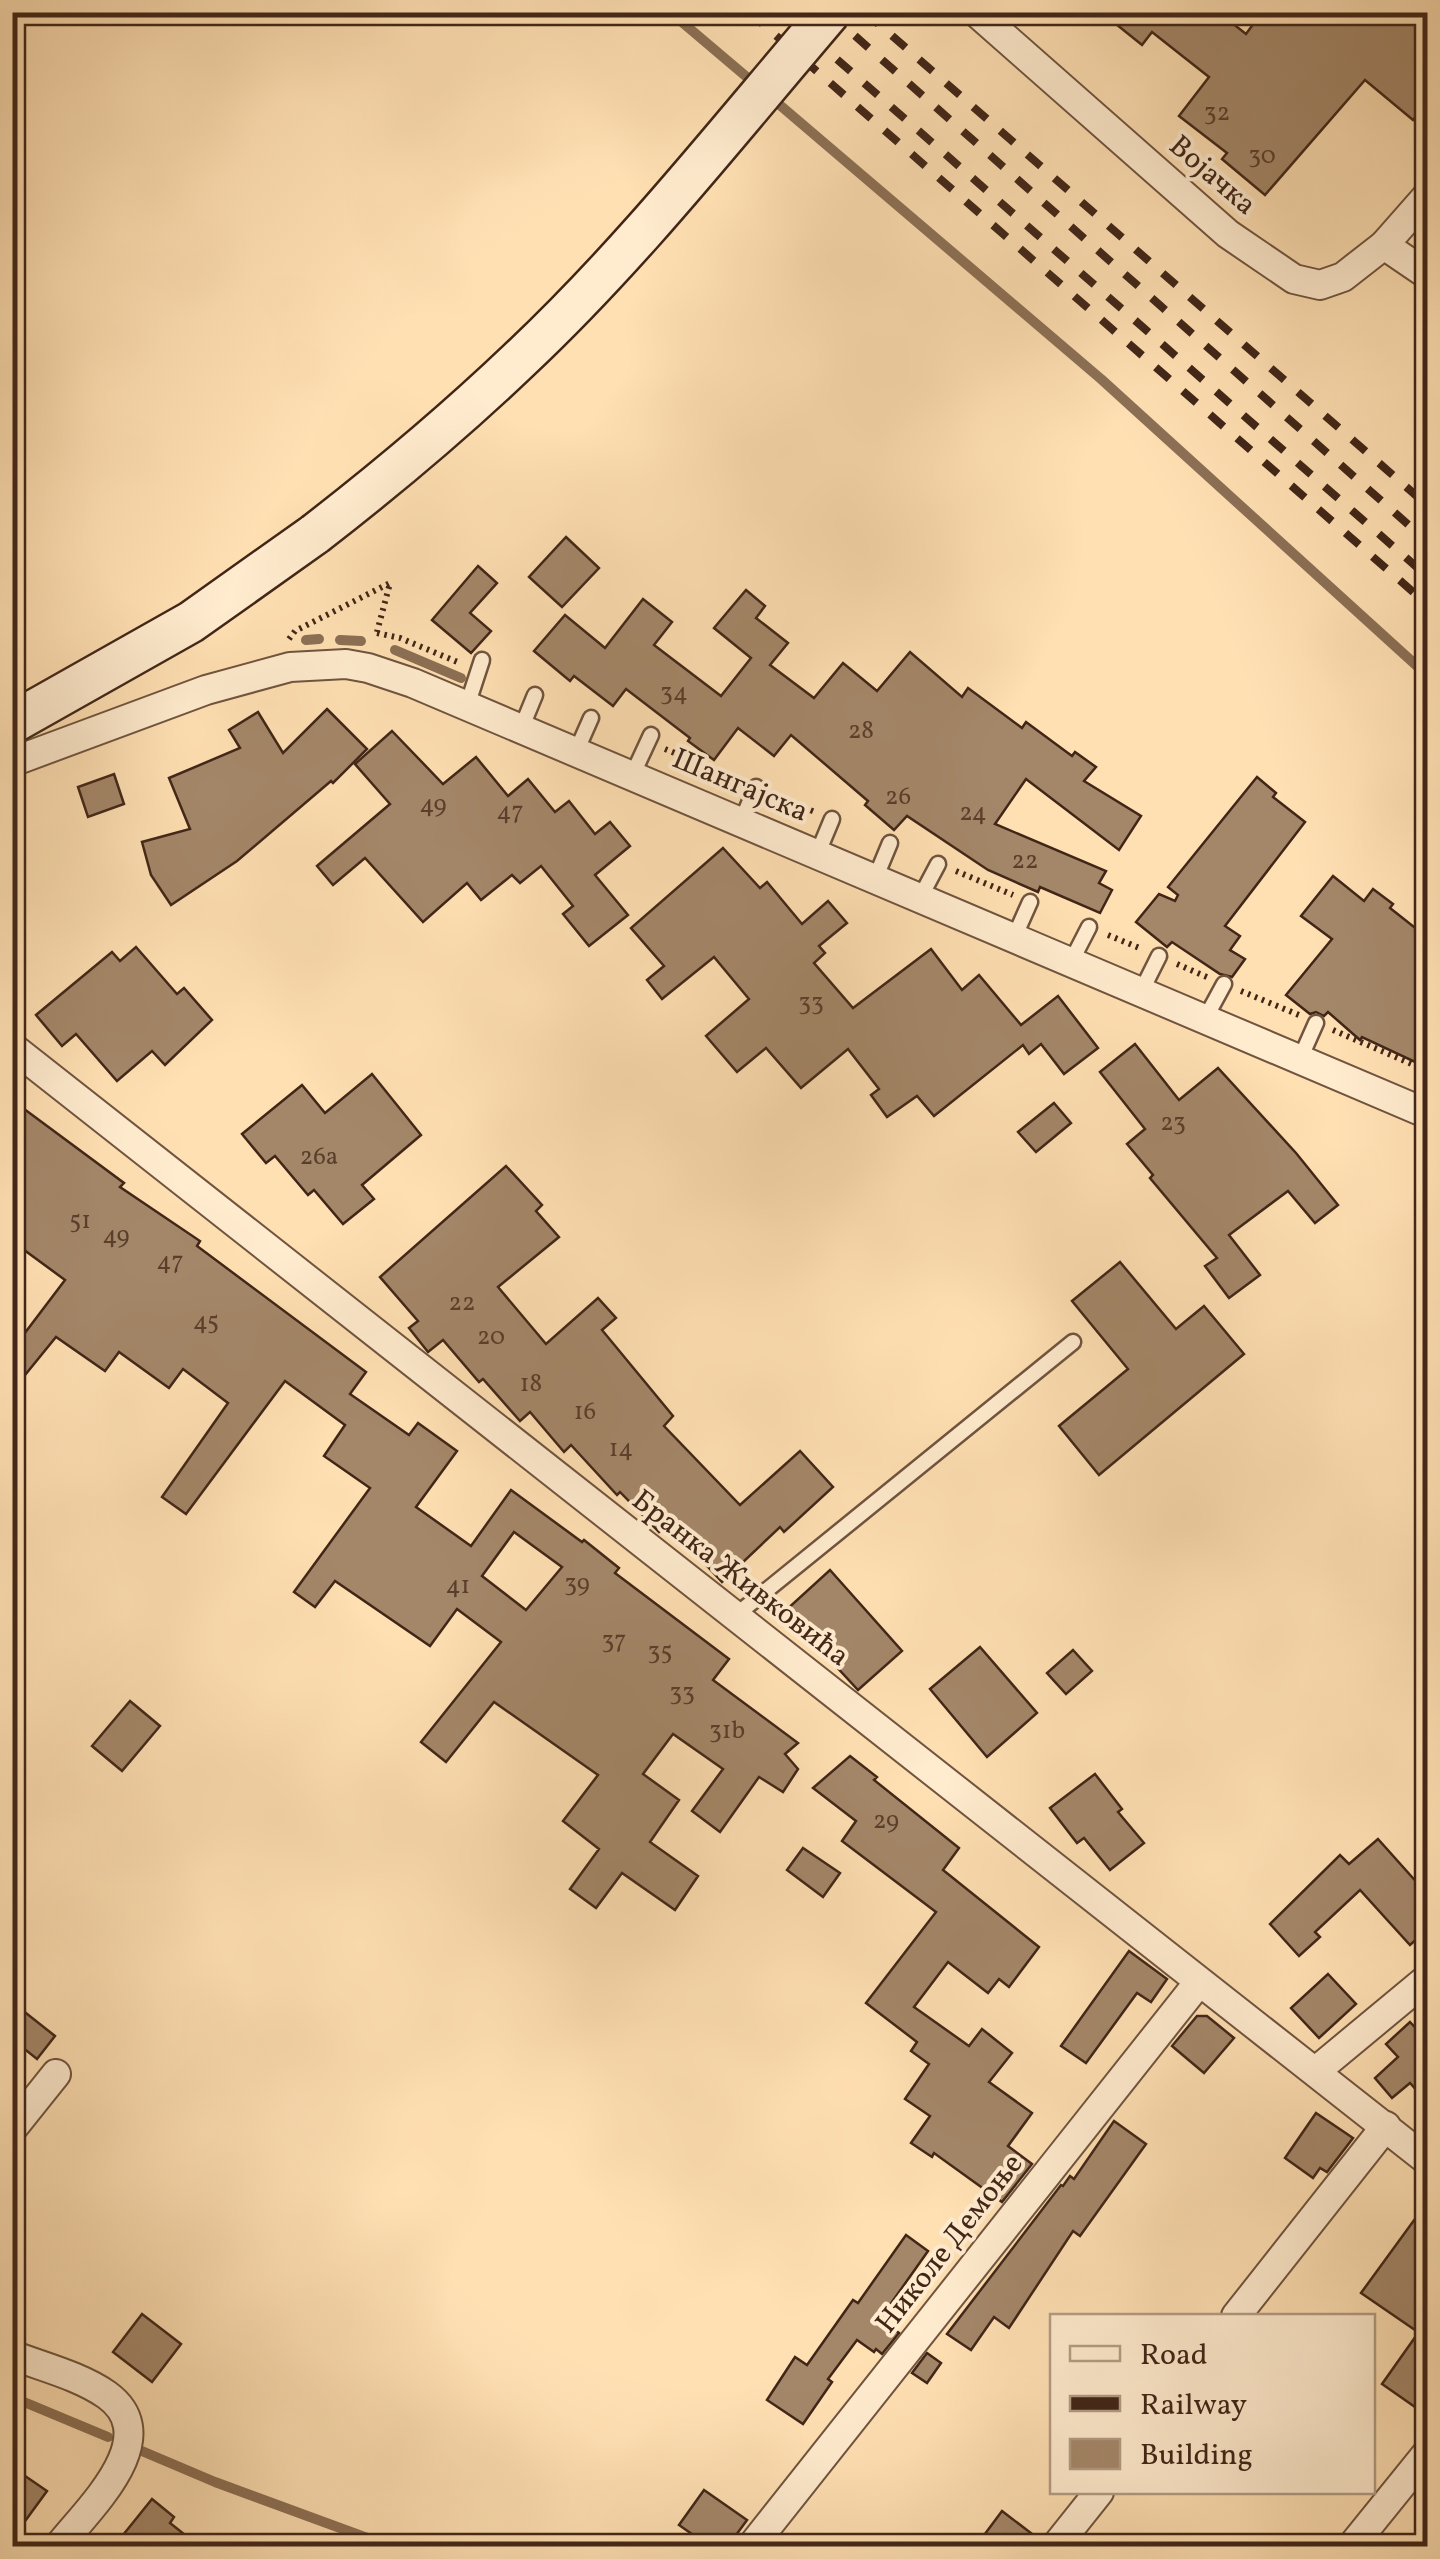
<svg xmlns="http://www.w3.org/2000/svg" width="1440" height="2559" viewBox="0 0 1440 2559" font-family="Vollkorn,serif">
  <rect width="100%" height="100%" fill="#ffe0b3"/>
  <filter id="stains"><feTurbulence type="fractalNoise" baseFrequency=".002" numOctaves="4"/><feColorMatrix values="0 0 0 0 .2 0 0 0 0 .09 0 0 0 0 .02 0 0 0 .5 -.17"/></filter>
  <radialGradient id="worn" r=".72"><stop offset=".6" stop-color="#630" stop-opacity="0"/><stop offset="1" stop-color="#630" stop-opacity=".3"/></radialGradient>
  <g fill="none" stroke-linecap="round" stroke-linejoin="round">
    <!-- stream -->
    <g stroke="#8c7055" stroke-width="10">
      <path d="M670,12L755,84"/>
      <path d="M768,95L1101,379L1428,676"/>
      <path d="M306,640L319,639"/>
      <path d="M340,640L361,641"/>
      <path d="M395,650L461,678"/>
      <path d="M12,2397L108,2437"/>
      <path d="M130,2446L215,2482L389,2546"/>
    </g>
  </g>
  <!-- building -->
  <g fill="#a48769" stroke="#412618" stroke-width="2.5" fill-rule="evenodd">
    <path d="M1101,12H1218L1246,34L1262,12H1428V102L1413,120L1365,80L1265,195L1222,159L1227,153L1179,116L1209,77L1152,32L1142,45Z"/>
    <path d="M566,537L599,568L562,607L529,577Z"/>
    <path d="M478,566L497,583L470,613L491,631L471,653L432,620Z"/>
    <path d="M746,590L765,606L756,618L788,643L770,665L814,698L843,663L877,691L910,652L962,697L968,688L1022,728L1026,722L1072,756L1075,752L1096,767L1084,781L1141,816L1119,850L1026,779L995,824L1106,871L1099,883L1112,890L1100,913L1040,887L1038,892L988,870L907,816L894,830L865,805L868,801L791,735L774,756L738,728L714,760L688,741L690,738L626,689L613,706L574,676L570,681L534,651L565,615L605,648L643,599L672,622L654,645L721,696L751,658L714,628Z"/>
    <path d="M327,709L367,749L333,783L331,781L237,861L171,905L151,875L142,842L190,829L169,778L240,748L229,730L258,712L283,753Z"/>
    <path d="M392,731L443,784L476,757L508,796L528,779L555,812L569,801L595,834L610,822L630,846L595,875L628,915L589,946L563,914L573,906L541,866L520,883L512,875L481,900L467,883L423,922L365,858L333,885L317,866L390,804L355,764Z"/>
    <path d="M114,774L124,804L88,817L78,787Z"/>
    <path d="M1257,777L1276,793L1273,797L1305,822L1225,926L1240,936L1230,950L1245,959L1232,977L1220,974L1172,942L1167,947L1136,922L1159,894L1175,901L1178,895L1168,887Z"/>
    <path d="M723,848L760,888L767,882L802,924L828,901L847,923L819,946L825,953L814,963L853,1008L931,949L962,990L979,975L1021,1025L1058,996L1098,1048L1064,1074L1041,1044L1029,1054L1023,1045L934,1116L917,1096L887,1117L871,1095L879,1089L848,1049L801,1088L766,1048L737,1072L706,1036L749,999L714,957L662,999L647,980L664,966L631,928Z"/>
    <path d="M1333,876L1364,901L1373,889L1393,904L1390,908L1428,938V1068L1362,1037L1360,1040L1328,1012L1324,1016L1316,1012L1310,1014L1286,995L1332,939L1301,916Z"/>
    <path d="M136,947L177,994L184,988L212,1020L165,1065L152,1051L117,1081L76,1034L62,1046L36,1015L112,952L120,961Z"/>
    <path d="M1135,1044L1179,1100L1218,1068L1296,1153L1338,1205L1315,1223L1288,1191L1229,1235L1260,1275L1229,1298L1205,1266L1217,1258L1150,1178L1153,1175L1127,1144L1145,1129L1100,1072Z"/>
    <path d="M372,1074L421,1135L362,1185L374,1199L343,1224L314,1190L308,1195L275,1156L266,1163L242,1134L302,1085L325,1113Z"/>
    <path d="M12,1100L124,1183L120,1187L200,1241L197,1246L366,1372L350,1394L409,1435L418,1423L457,1451L416,1507L471,1546L511,1490L582,1542L584,1540L619,1568L615,1573L729,1659L713,1680L798,1743L785,1754L798,1769L783,1792L759,1777L720,1832L692,1811L723,1769L673,1734L643,1774L679,1800L650,1842L698,1876L675,1910L622,1873L596,1908L570,1889L599,1849L563,1821L598,1775L494,1702L446,1762L421,1742L501,1642L457,1609L430,1646L335,1581L315,1607L294,1592L370,1488L324,1456L345,1425L285,1381L186,1514L162,1497L228,1403L183,1369L169,1388L119,1352L105,1371L56,1337L12,1391V1350L65,1280L12,1241ZM514,1532L562,1567L526,1610L482,1576Z"/>
    <path d="M1054,1103L1071,1123L1036,1152L1018,1132Z"/>
    <path d="M506,1166L542,1205L536,1211L559,1237L498,1287L546,1344L598,1298L616,1318L602,1330L673,1416L664,1426L740,1505L800,1451L833,1487L784,1532L780,1527L722,1582L668,1524L659,1532L620,1492L617,1495L571,1445L564,1452L530,1412L520,1421L483,1379L479,1382L443,1340L428,1352L409,1328L418,1321L380,1277Z"/>
    <path d="M1120,1262L1176,1329L1204,1306L1244,1354L1099,1475L1059,1426L1128,1369L1072,1301Z"/>
    <path d="M830,1570L902,1651L858,1690L785,1611Z"/>
    <path d="M980,1647L1037,1713L987,1757L930,1689Z"/>
    <path d="M1073,1650L1092,1671L1066,1694L1047,1673Z"/>
    <path d="M130,1701L160,1726L122,1771L92,1746Z"/>
    <path d="M850,1756L877,1777L874,1780L959,1848L943,1870L1039,1947L1009,1987L999,1979L988,1993L948,1962L914,2007L969,2046L982,2029L1012,2053L989,2082L1032,2113L1008,2146L1032,2164L1002,2202L934,2153L932,2157L911,2143L930,2116L905,2099L929,2064L911,2051L917,2042L866,2003L936,1912L842,1841L856,1821L813,1788Z"/>
    <path d="M1095,1774L1122,1809L1118,1812L1144,1843L1110,1870L1084,1838L1077,1843L1050,1808Z"/>
    <path d="M1378,1839L1428,1895V1929L1410,1945L1360,1890L1315,1932L1320,1937L1299,1956L1270,1924L1340,1855L1349,1864Z"/>
    <path d="M803,1848L840,1873L823,1897L787,1870Z"/>
    <path d="M1129,1951L1167,1979L1151,2002L1137,1993L1086,2063L1061,2046Z"/>
    <path d="M1328,1974L1356,2004L1319,2038L1291,2008Z"/>
    <path d="M12,2002L55,2036L37,2059L12,2039Z"/>
    <path d="M1197,2016H1207L1234,2038L1204,2073L1172,2046Z"/>
    <path d="M1410,2022L1428,2041V2103L1410,2083L1392,2098L1375,2078L1398,2057L1386,2044Z"/>
    <path d="M1316,2113L1353,2138L1327,2172L1320,2168L1313,2178L1285,2158Z"/>
    <path d="M1114,2121L1146,2144L1080,2236L1073,2231L1009,2328L994,2317L971,2350L947,2334L1061,2185L1063,2186L1070,2176L1074,2179Z"/>
    <path d="M1428,2201V2312L1415,2330L1361,2293Z"/>
    <path d="M906,2235L928,2251L880,2319L899,2333L882,2354L876,2349L874,2352L857,2340L828,2379L832,2382L803,2424L767,2400L795,2357L807,2365L853,2300L858,2303Z"/>
    <path d="M142,2314L181,2344L152,2382L113,2352Z"/>
    <path d="M1428,2319V2416L1382,2384Z"/>
    <path d="M927,2353L941,2363L927,2383L912,2373Z"/>
    <path d="M12,2467L47,2491L12,2539Z"/>
    <path d="M704,2490L747,2520L728,2546H709L679,2525Z"/>
    <path d="M152,2499L174,2517L170,2523L199,2546H137L123,2535Z"/>
    <path d="M1002,2511L1040,2540L1039,2546H976Z"/>
  </g>
  <g fill="none" stroke-linecap="round" stroke-linejoin="round">
    <!-- lane casing -->
    <g stroke="#70543f" stroke-width="19">
      <g id="lane">
        <path d="M467,706L482,660"/>
        <path d="M521,729L535,695"/>
        <path d="M576,752L591,718"/>
        <path d="M632,776L651,735"/>
        <path d="M741,822L756,787"/>
        <path d="M817,855L832,819"/>
        <path d="M875,879L890,843"/>
        <path d="M920,898L938,864"/>
        <path d="M1014,938L1030,902"/>
        <path d="M1071,962L1089,927"/>
        <path d="M1141,992L1159,956"/>
        <path d="M1205,1019L1224,984"/>
        <path d="M1300,1059L1316,1023"/>
        <path d="M735,1616L1073,1342"/>
      </g>
    </g>
    <!-- street casing -->
    <g stroke="#70543f" stroke-width="32">
      <g id="street">
        <path d="M976,12L1228,234L1294,279L1320,285L1343,277L1384,245L1428,195"/>
        <path d="M1384,245L1428,275"/>
        <path d="M12,762L206,690L290,667L346,664L368,668L413,683L1428,1114"/>
        <path d="M12,1047L1428,2161"/>
        <path d="M1316,2071L1428,1978"/>
        <path d="M12,2129L56,2074"/>
        <path d="M1236,2316L1386,2126"/>
        <path d="M12,2355C43,2367 80,2376 107,2395C166,2438 88,2509 59,2546"/>
        <path d="M752,2546L1199,1982"/>
        <path d="M1056,2546L1099,2492"/>
        <path d="M1352,2546L1428,2452"/>
      </g>
    </g>
    <!-- secondary casing -->
    <g stroke="#412618" stroke-width="45">
      <path id="secondary" d="M12,723L191,622L315,534"/>
    </g>
    <!-- path -->
    <g stroke="#412618" stroke-width="6" stroke-dasharray="2.5 5" stroke-linecap="butt">
      <path d="M377,633L400,638L460,663"/>
      <path d="M289,639L295,631L390,583L377,632"/>
      <path d="M665,749L737,779"/>
      <path d="M776,796L815,812"/>
      <path d="M956,871L1013,895"/>
      <path d="M1108,935L1142,949"/>
      <path d="M1177,964L1207,977"/>
      <path d="M1241,991L1299,1015"/>
      <path d="M1333,1030L1428,1071"/>
    </g>
    <!-- lane -->
    <use href="#lane" stroke="#ffebce" stroke-width="14"/>
    <!-- street -->
    <use href="#street" stroke="#ffebce" stroke-width="28"/>
    <!-- secondary -->
    <use href="#secondary" stroke="#ffebce" stroke-width="40"/>
    <!-- rail -->
    <g stroke="#412618" stroke-width="8" stroke-dasharray="18 18" stroke-linecap="butt">
      <path d="M749,12L1428,605"/>
      <path d="M783,12L1428,577"/>
      <path d="M828,12L1428,542"/>
      <path d="M865,12L1428,506"/>
    </g>
    <!-- secondary-bridge casing -->
    <g stroke="#412618" stroke-width="45" stroke-linecap="butt">
      <path id="secondary-bridge" d="M315,534C386,479 454,422 519,360C632,254 729,130 830,12"/>
    </g>
    <!-- secondary-bridge -->
    <use href="#secondary-bridge" stroke="#ffebce" stroke-width="40"/>
  </g>
  <g text-anchor="middle" dominant-baseline="central" stroke-width="8" stroke-linejoin="round" paint-order="stroke">
    <!-- number labels -->
    <g font-size="25" fill="#5a3e2c">
      <text x="1217" y="113">32</text>
      <text x="1262" y="156">30</text>
      <text x="674" y="693">34</text>
      <text x="861" y="731">28</text>
      <text x="898" y="797">26</text>
      <text x="433" y="805">49</text>
      <text x="510" y="812">47</text>
      <text x="973" y="813">24</text>
      <text x="1025" y="861">22</text>
      <text x="811" y="1003">33</text>
      <text x="1173" y="1123">23</text>
      <text x="319" y="1157">26a</text>
      <text x="80" y="1221">51</text>
      <text x="116" y="1236">49</text>
      <text x="170" y="1262">47</text>
      <text x="462" y="1303">22</text>
      <text x="206" y="1322">45</text>
      <text x="491" y="1337">20</text>
      <text x="531" y="1384">18</text>
      <text x="585" y="1412">16</text>
      <text x="621" y="1449">14</text>
      <text x="577" y="1584">39</text>
      <text x="458" y="1586">41</text>
      <text x="614" y="1641">37</text>
      <text x="660" y="1652">35</text>
      <text x="682" y="1693">33</text>
      <text x="727" y="1731">31b</text>
      <text x="886" y="1821">29</text>
    </g>
    <!-- street labels -->
    <g font-size="30" fill="#412618" stroke="#ffebce">
      <text transform="translate(1212 176) rotate(41)">Војачка</text>
      <text transform="translate(740 786) rotate(23)">Шангајска</text>
      <text transform="translate(740 1579) rotate(38)">Бранка Живковића</text>
      <text transform="translate(950 2244) rotate(-52)">Николе Демоње</text>
    </g>
  </g>
  <!-- margin -->
  <rect width="1440" height="2559" fill="none" stroke="#ffe0b3" stroke-width="50"/>
  <rect x="15" y="15" width="1410" height="2529" fill="none" stroke="#412618" stroke-width="5"/>
  <rect x="25" y="25" width="1390" height="2509" fill="none" stroke="#412618" stroke-width="2.5"/>
  <!-- legend -->
  <rect x="1050" y="2314" width="325" height="180" fill="#ffebce" stroke="#b39c85" stroke-width="2.5"/>
  <rect x="1070" y="2346" width="50" height="15" fill="#ffebce" stroke="#b39c85" stroke-width="2.5"/>
  <text x="1140" y="2364" font-size="30" fill="#412618">Road</text>
  <rect x="1070" y="2396" width="50" height="15" fill="#412618" stroke="#b39c85" stroke-width="2.5"/>
  <text x="1140" y="2414" font-size="30" fill="#412618">Railway</text>
  <rect x="1070" y="2439" width="50" height="30" fill="#a48769" stroke="#b39c85" stroke-width="2.5"/>
  <text x="1140" y="2464" font-size="30" fill="#412618">Building</text>
  <rect width="100%" height="100%" filter="url(#stains)"/>
  <rect width="100%" height="100%" fill="url(#worn)"/>
</svg>
